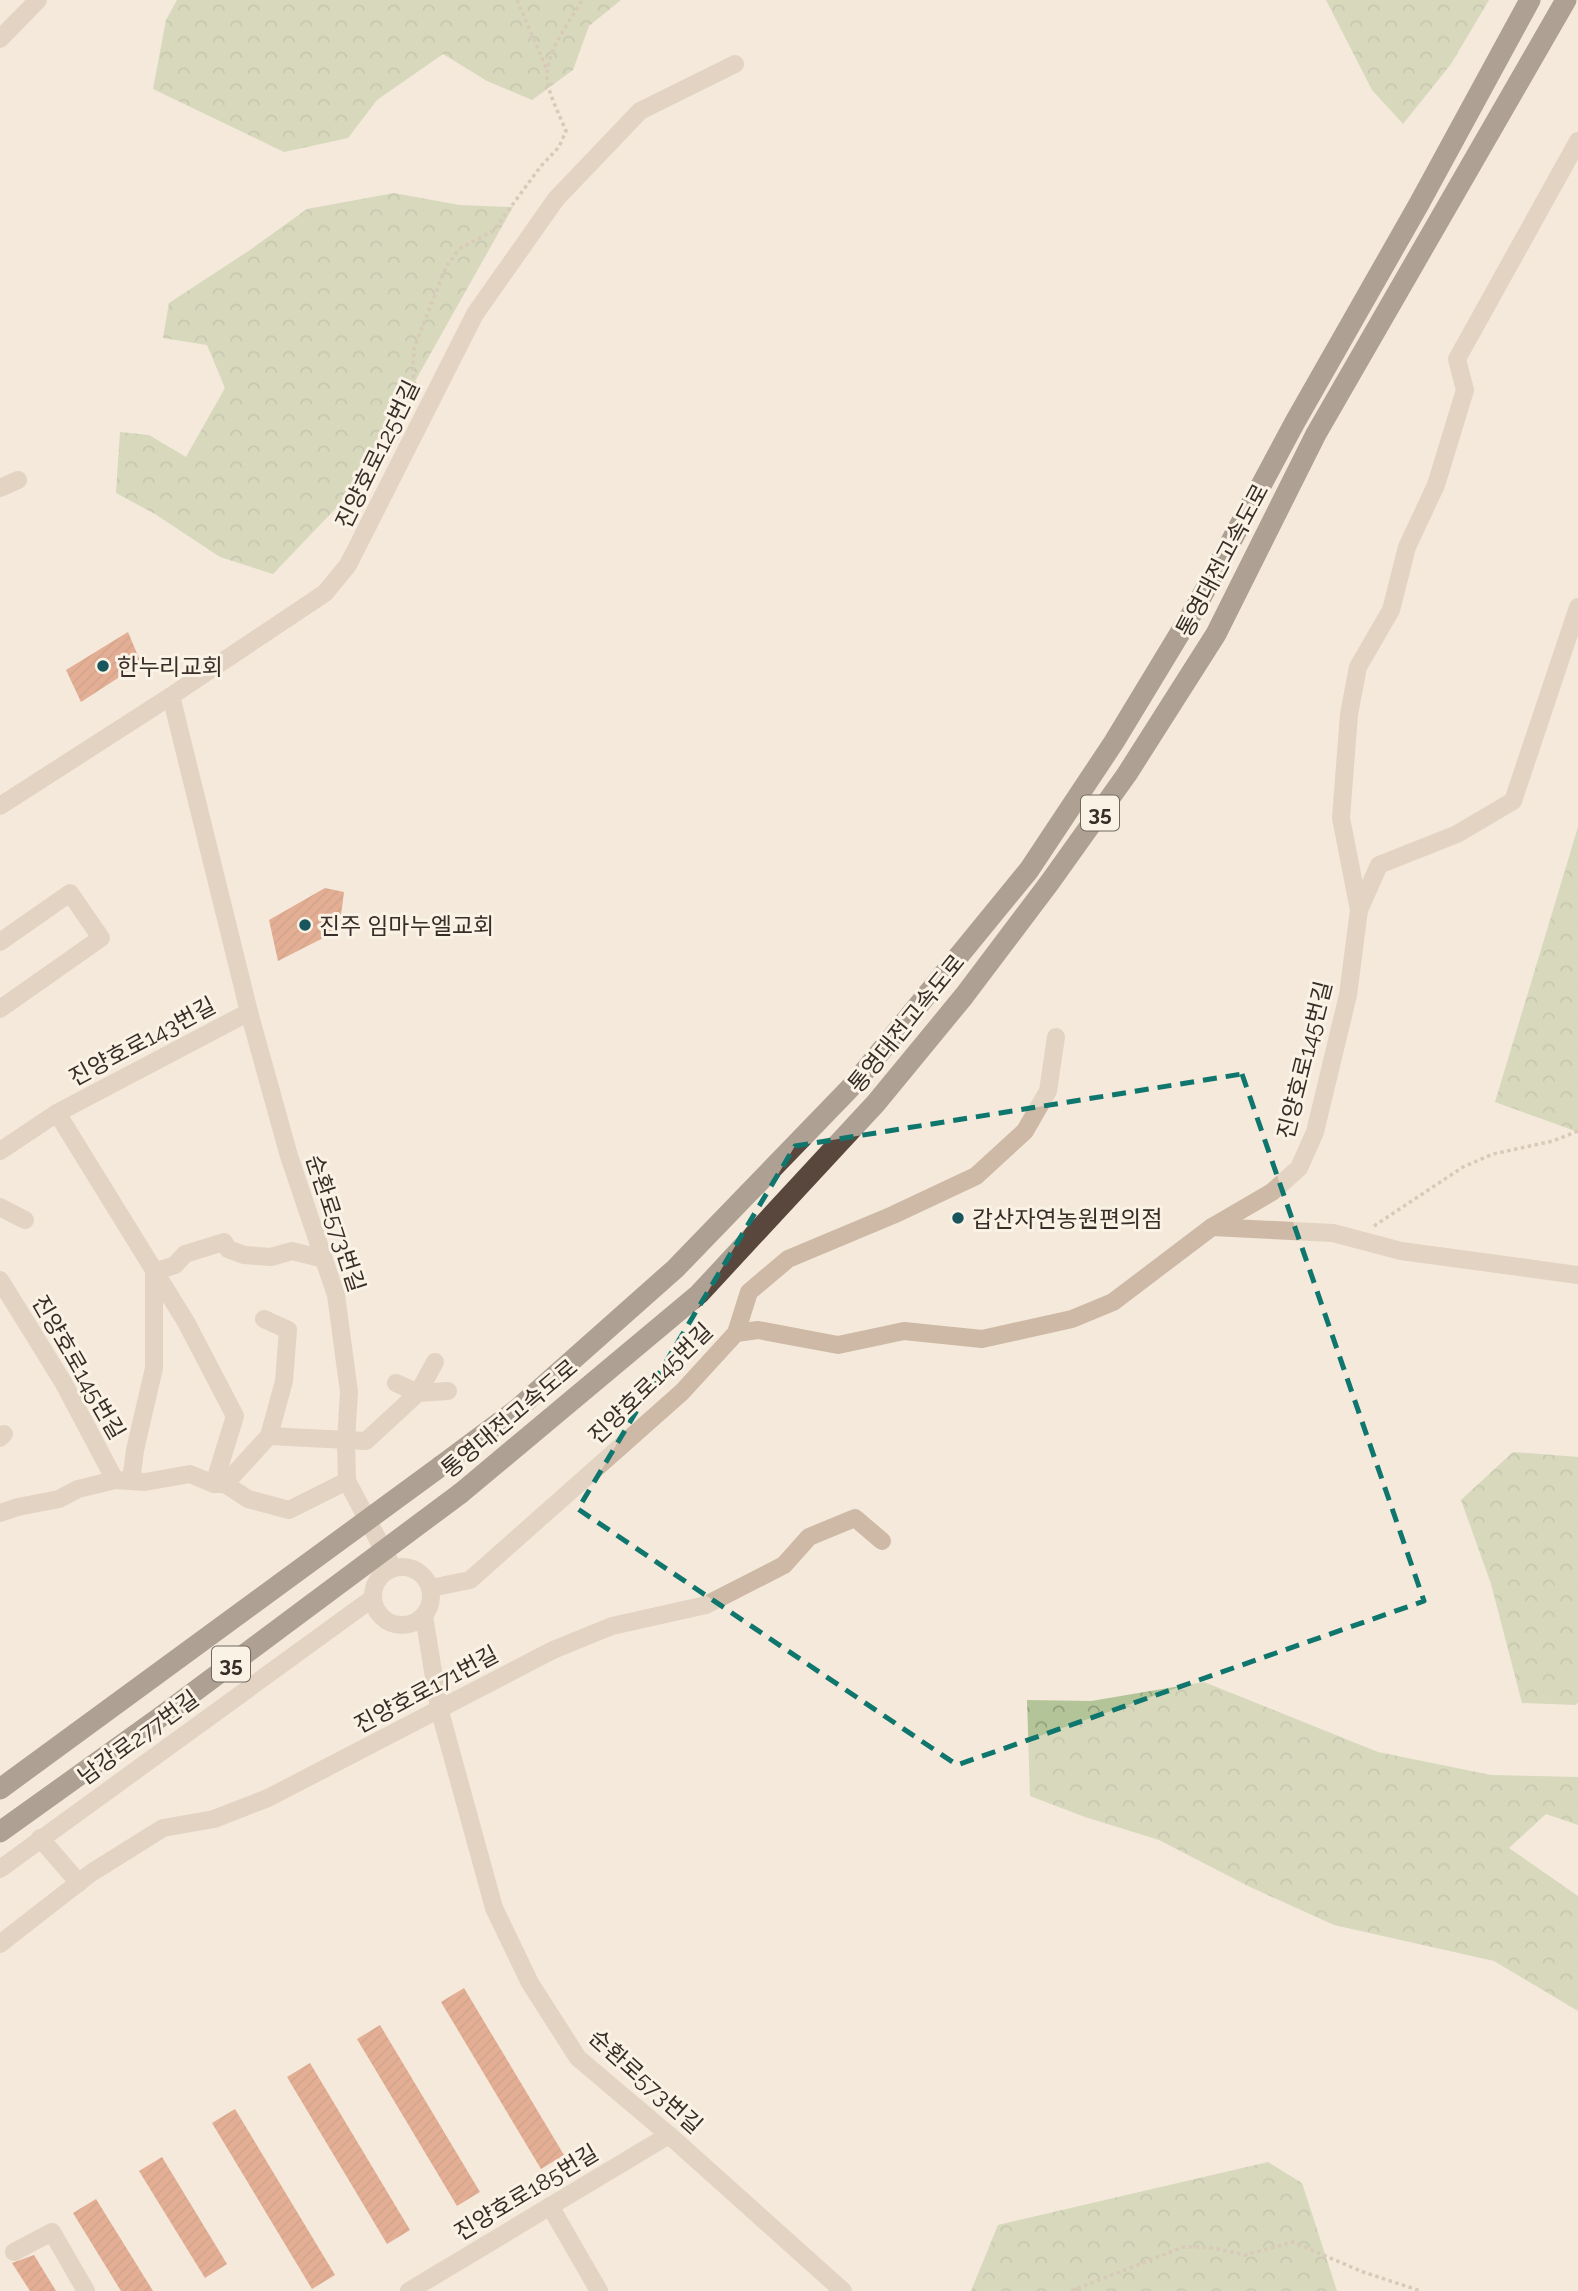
<svg xmlns="http://www.w3.org/2000/svg" width="1578" height="2291" viewBox="0 0 1578 2291" font-family="Raleway,'Noto Sans KR',sans-serif">
  <defs>
    <pattern id="forest-crowns" width="20" height="18" patternUnits="userSpaceOnUse" patternTransform="scale(1.75)"><rect width="20" height="18" fill="#b3c498"/><path d="M2 6a3 3 0 1 1 6 0M12 15a3 3 0 1 1 6 0" fill="none" stroke="#93a07c"/></pattern>
    <pattern id="building-hatch" width="6" height="6" patternUnits="userSpaceOnUse" patternTransform="scale(1.75)"><rect width="6" height="6" fill="#cf663c"/><path d="M-1 1l2-2M0 6l6-6M5 7l2-2" fill="none" stroke="#a95432"/></pattern>
  </defs>
  <rect width="100%" height="100%" fill="#f4e9da"/>
  <!-- forest -->
  <g fill="url(#forest-crowns)">
    <path d="M177,0H621L589,26L573,70L532,100L487,81L443,54L377,100L348,138L284,152L153,89L166,20Z"/>
    <path d="M1326,0H1489L1451,64L1403,124L1372,90Z"/>
    <path d="M394,193L459,205L513,207L387,431L338,506L273,574L220,557L155,514L116,493L120,432L149,435L186,457L225,388L207,345L163,338L169,303L250,250L307,209Z"/>
    <path d="M1578,827V1132L1495,1102Z"/>
    <path d="M1513,1452L1578,1457V1702L1576,1705L1522,1703L1491,1584L1461,1500Z"/>
    <path d="M1204,1682L1378,1752L1491,1775L1578,1777V1825L1546,1814L1509,1848L1578,1896V2011L1494,1961L1334,1925L1250,1887L1159,1840L1085,1817L1030,1796L1027,1700L1091,1701Z"/>
    <path d="M1268,2162L1302,2183L1337,2291H971L998,2225Z"/>
  </g>
  <!-- building -->
  <g fill="url(#building-hatch)">
    <path d="M128,632L141,663L81,702L66,670Z"/>
    <path d="M325,888L344,892L339,930L278,961L269,920Z"/>
    <path d="M464,1988L564,2155L541,2169L441,2002Z"/>
    <path d="M380,2025L480,2192L457,2206L357,2039Z"/>
    <path d="M310,2063L410,2230L387,2244L287,2077Z"/>
    <path d="M235,2109L335,2275L312,2289L212,2123Z"/>
    <path d="M162,2157L227,2264L205,2278L139,2171Z"/>
    <path d="M96,2199L153,2291H121L73,2213Z"/>
    <path d="M34,2255L56,2291H30L12,2263Z"/>
  </g>
  <g fill="none" stroke-linecap="round" stroke-linejoin="round">
    <!-- path -->
    <g stroke="#b8a38f" stroke-width="3.5" stroke-dasharray="3.5 3.5" stroke-linecap="butt">
      <path d="M517,0L547,70"/>
      <path d="M416,392L413,374L414,348L446,267L459,249L493,231L541,166L559,147L566,131C560,116 552,101 548,85C541,56 569,24 582,0"/>
      <path d="M1374,1226L1463,1167L1493,1154L1553,1141L1578,1131"/>
      <path d="M1071,2291L1183,2247H1208L1245,2255L1293,2242L1363,2272L1421,2291"/>
    </g>
    <!-- minor -->
    <g stroke="#cdb9a5" stroke-width="18">
      <path d="M0,39L38,0"/>
      <path d="M0,488L18,480"/>
      <path d="M171,696L249,1012L289,1156L336,1295L349,1392L346,1441L347,1481L393,1568"/>
      <path d="M0,806L171,696L325,593L348,565L475,314L556,199L640,111L735,64"/>
      <path d="M1359,910L1341,818L1349,714L1358,667L1391,610L1407,547L1436,485L1465,390L1457,359L1578,141"/>
      <path d="M0,942L70,893L101,938L0,1009"/>
      <path d="M0,1151L57,1113L249,1012"/>
      <path d="M0,1207L25,1220"/>
      <path d="M1212,1227L1333,1233L1401,1251L1578,1275"/>
      <path d="M154,1272L175,1265L185,1254L224,1242L228,1249L244,1255L271,1257L292,1251L324,1259"/>
      <path d="M0,1280L63,1382L115,1480"/>
      <path d="M264,1319L288,1330L284,1381L269,1436"/>
      <path d="M736,1333L749,1292L788,1259L893,1215L976,1176L1025,1131L1048,1091L1056,1037"/>
      <path d="M435,1362L418,1393L448,1391"/>
      <path d="M0,1438L4,1434"/>
      <path d="M125,1480L131,1481L135,1450L154,1368V1272"/>
      <path d="M214,1484H225L248,1499L289,1510L347,1481"/>
      <path d="M225,1484L269,1436L366,1441L418,1393L396,1383"/>
      <path d="M0,1513L18,1507L59,1499L78,1489L115,1480L145,1482L190,1474L214,1484L235,1416L186,1322L57,1113"/>
      <circle cx="402" cy="1596" r="29"/>
      <path d="M431,1588L470,1580L682,1392L736,1333L758,1330L838,1345L904,1331L982,1339L1072,1319L1113,1302L1212,1227L1272,1192L1299,1168L1315,1132L1348,995L1359,910L1379,865L1457,834L1513,801L1578,607"/>
      <path d="M424,1616L439,1708L494,1908L530,1983L578,2058L669,2135L843,2291"/>
      <path d="M40,1838L79,1883"/>
      <path d="M0,1869L373,1598"/>
      <path d="M0,1944L91,1873L163,1828L214,1819L268,1798L553,1650L612,1626L706,1605L784,1565L809,1537L855,1518L882,1541"/>
      <path d="M550,2206L599,2291"/>
      <path d="M14,2252L52,2232L86,2291"/>
      <path d="M409,2291L669,2135"/>
    </g>
    <!-- highway -->
    <g stroke="#59473d" stroke-width="21">
      <path d="M441,1466L515,1411L675,1269L854,1084L1029,870L1114,742L1197,605L1295,422L1419,204L1530,0"/>
      <path d="M461,1493L699,1294L876,1103L964,996L1050,882L1127,774L1216,634L1316,434L1566,0"/>
    </g>
    <!-- highway-bridge -->
    <g stroke="#59473d" stroke-width="21">
      <path d="M0,1789L441,1466"/>
      <path d="M0,1832L159,1718L461,1493"/>
    </g>
  </g>
  <!-- marked area -->
  <path d="M0 0H1578V2291H0ZM1242,1074L1424,1601L957,1765L578,1509L795,1146Z" fill="#f4e9da" fill-opacity=".55" fill-rule="evenodd"/>
  <path fill="none" stroke="#0f766e" stroke-width="5" stroke-dasharray="14 9" stroke-linejoin="round" d="M1242,1074L1424,1601L957,1765L578,1509L795,1146Z"/>
  <!-- markers -->
  <g fill="#19555c" stroke="#fbf2e6" stroke-width="2.5">
    <circle cx="103" cy="666" r="7"/>
    <circle cx="305" cy="925" r="7"/>
    <circle cx="958" cy="1218" r="7"/>
  </g>
  <g text-anchor="middle" dominant-baseline="central" stroke-width="6" stroke-linejoin="round" paint-order="stroke">
    <!-- shield labels -->
    <g fill="#fbf2e6" stroke="#726860" stroke-width="2">
      <rect x="1081" y="795.5" width="38" height="35" rx="5"/>
      <rect x="212" y="1646.5" width="38" height="35" rx="5"/>
    </g>
    <g font-size="21" font-weight="bold" fill="#382d27">
      <text x="1100" y="813">35</text>
      <text x="231" y="1664">35</text>
    </g>
    <!-- street labels -->
    <g font-size="23" fill="#382d27" stroke="#fbf2e6">
      <text transform="translate(377 454) rotate(-64)">진양호로125번길</text>
      <text transform="translate(1222 560) rotate(-62)">통영대전고속도로</text>
      <text transform="translate(906 1023) rotate(-51)">통영대전고속도로</text>
      <text transform="translate(142 1041) rotate(-28)">진양호로143번길</text>
      <text transform="translate(1304 1060) rotate(-76)">진양호로145번길</text>
      <text transform="translate(336 1223) rotate(72)">순환로573번길</text>
      <text transform="translate(79 1367) rotate(60)">진양호로145번길</text>
      <text transform="translate(650 1383) rotate(-44)">진양호로145번길</text>
      <text transform="translate(509 1418) rotate(-40)">통영대전고속도로</text>
      <text transform="translate(426 1689) rotate(-28)">진양호로171번길</text>
      <text transform="translate(138 1737) rotate(-36)">남강로277번길</text>
      <text transform="translate(646 2081) rotate(42)">순환로573번길</text>
      <text transform="translate(526 2192) rotate(-31)">진양호로185번길</text>
    </g>
    <!-- poi labels -->
    <g font-size="23" fill="#382d27" stroke="#fbf2e6" text-anchor="start">
      <text x="117" y="666">한누리교회</text>
      <text x="319" y="925">진주 임마누엘교회</text>
      <text x="972" y="1218">갑산자연농원편의점</text>
    </g>
  </g>
</svg>
